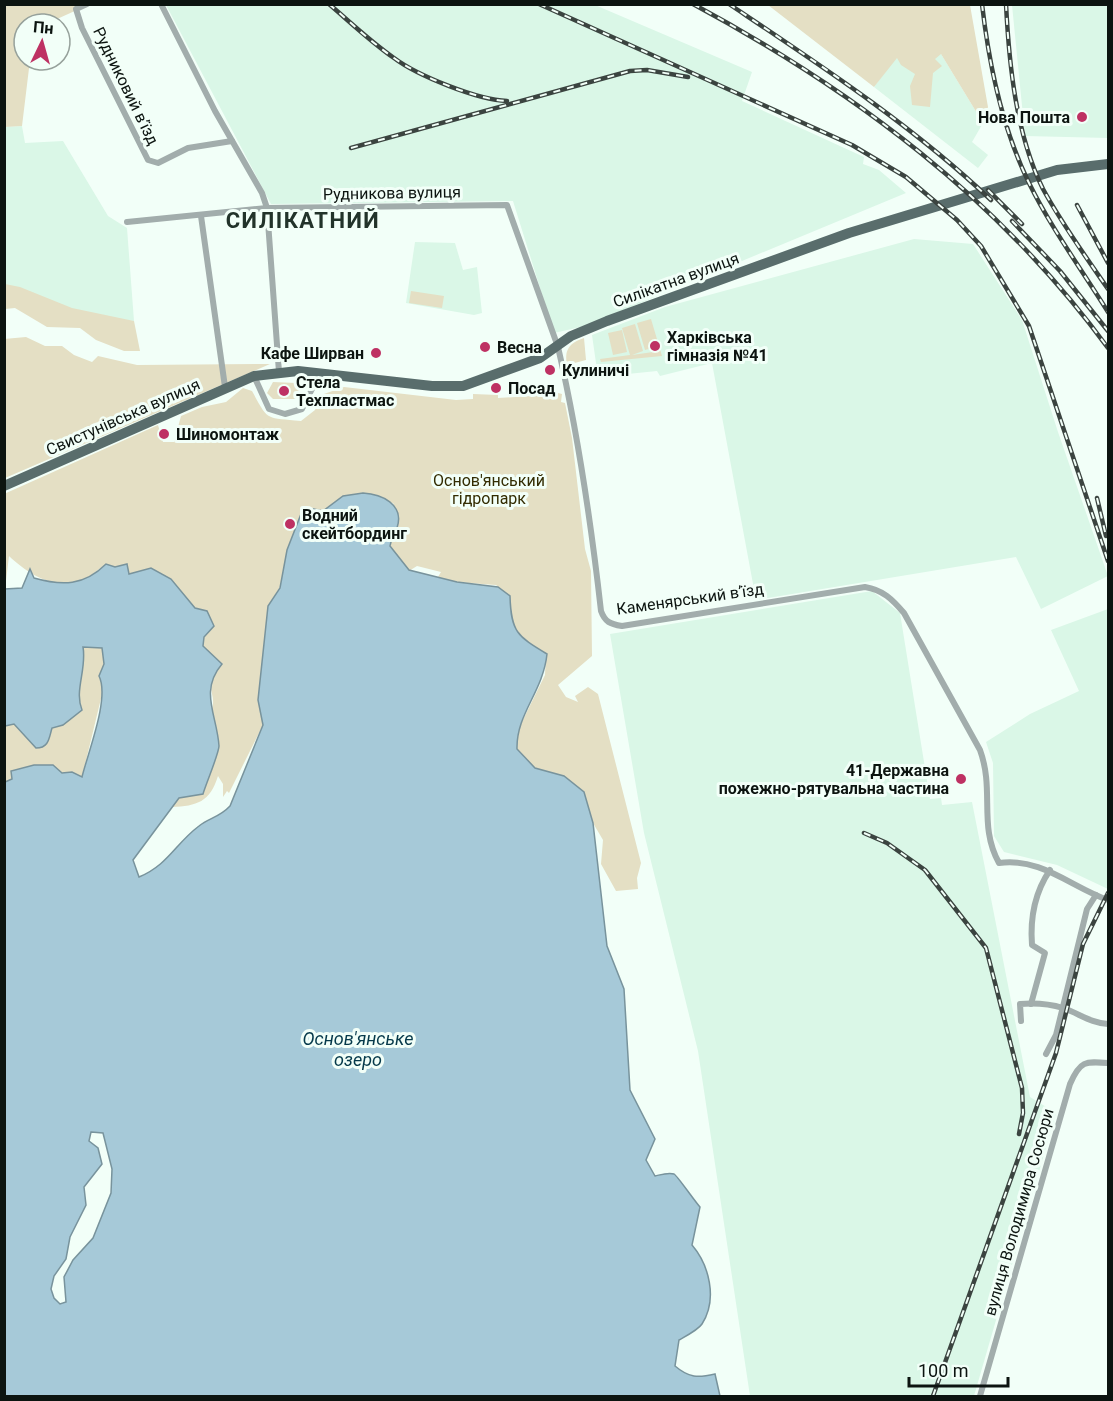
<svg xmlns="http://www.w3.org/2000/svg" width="1113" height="1401" viewBox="0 0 1113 1401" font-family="Roboto,sans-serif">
  <rect width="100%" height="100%" fill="#f2fff8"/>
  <!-- built -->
  <g fill="#daf7e7">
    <path d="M166,5H595L752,72L742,101L864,157L863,164L879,170L906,193L585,326L554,333L513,201L271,204Z"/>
    <path d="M1012,5H1108V138L1025,136Z"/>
    <path d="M941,54L983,123L972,142L988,155L978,168L874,87L896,57Z"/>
    <path d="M22,126L25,143L63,141L108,216L127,228L134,321L104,319L5,288L4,127Z"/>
    <path d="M914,239L973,244L1022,320L1058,432L1108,576L1041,609L1016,557L756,600L712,363L660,376L657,371L598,377L592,335L665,307Z"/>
    <path d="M415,242L455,243L463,270L477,267L482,313L474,315L406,303Z"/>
    <path d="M872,591L900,613L930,799L941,798L942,805L972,802L1030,1097L1056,1113L974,1396H750L698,1051L644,833L610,634Z"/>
    <path d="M1108,609V889L1057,865L1004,852L994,836L993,763L986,742L1030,714L1079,691L1051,630Z"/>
  </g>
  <!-- green -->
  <g fill="#e4dfc4">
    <path d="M5,5H88L46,24H24V60H30L22,126L5,127Z"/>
    <path d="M768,5H970L988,107L983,123L941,54L935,59L942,66L933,73L930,107L912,105L910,86L915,74L901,65L897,58L874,87Z"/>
    <path d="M5,284L20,287L72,308L134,321L140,351H124L96,340L80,328L47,327L15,308L5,309Z"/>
    <path d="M411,291L444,296L442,308L409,303Z"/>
    <path d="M651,319L662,356L601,362L600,359L630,355L622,328L635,324L643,351L632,355L653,352L652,348L645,350L637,323Z"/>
    <path d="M622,330L627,352L613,355L608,333Z"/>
    <path d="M26,337L45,346H62L74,355L92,362L98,356L137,365L270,364L5,478L4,339Z"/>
    <path d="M584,338L586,360L567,365C564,350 569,343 584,338Z"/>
    <path d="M273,382L296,383L300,390L299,395L295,399H273L267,393Z"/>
    <path d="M344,387L456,400L473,399V394L498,395V398L531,396L536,390L540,396L554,400L550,391L562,394L561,402L565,403L572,438L585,549L591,571L592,656L558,685L566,697L578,702L575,696L588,687L598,694L641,863L637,878L638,889L616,891L601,864L603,840L593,823L584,792L564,776L535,768L517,749V732L545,675L546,654C517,636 511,632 510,597L496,585L455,582L438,577L441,572L417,566L409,571C404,564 391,552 390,543C389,527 407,530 393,503L342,497L323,511L301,514L281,585L268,606L263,725L229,793L227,791L223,797V784L218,776C210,802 197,806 172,807L179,798L203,794C211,768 224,738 211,712C219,691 200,690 222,664L203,646L204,637L151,568L129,574L106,564C97,570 87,580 78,582C52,589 27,573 9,556L5,589L4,494L158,425L163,442H174L181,416L202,407L226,402L243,388L252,391C269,422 265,417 301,421L315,410L321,395Z"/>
    <path d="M96,646L102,648L104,664L99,676L104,686L82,777L72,772L62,773L53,765H34L12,771V779L5,783L4,726L14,724L36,748L52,728L63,725L78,700L83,647Z"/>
  </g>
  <!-- water -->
  <path fill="#a6c9d8" stroke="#78939c" stroke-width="1.5" fill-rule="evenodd" d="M363,493C381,494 405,504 397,528C395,535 391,538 390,546L409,570L457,582L498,587L510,596C511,632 517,636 547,654C543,692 516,714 517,749L535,768L564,776L584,792L593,823L607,946L624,989L630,1090L655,1139L646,1160L655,1176C660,1175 668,1172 674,1174C676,1174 696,1203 700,1207L692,1245C709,1265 718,1299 702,1324C698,1330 686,1336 679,1340L675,1366C689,1378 698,1378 715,1374L720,1396H5V782L12,779L11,771L34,765H53L62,773L72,772L82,777C88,752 110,698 99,676L104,664L102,648L83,647C87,669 74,691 82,710L63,725L52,728C49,738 49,748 36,748L14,724L5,726V589L22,588L30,569L34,578C62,586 84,586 106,564L115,567L127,564L129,574L151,568L171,579L195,608L207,611L214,626L204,637L203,646L222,664C199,691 217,715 219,746C219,753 206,784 203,794L179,798L133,860L139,877C168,865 175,844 199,826C209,818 220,817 230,806L263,725L258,700L268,606L280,588L287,550L301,514L309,508L323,511L343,496ZM91,1132L103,1133L112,1169L111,1193L93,1238L73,1260L64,1277L66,1302L60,1304L54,1298L51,1289L54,1276L66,1259L70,1237L86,1205L84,1187L102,1164L98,1148L89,1141Z"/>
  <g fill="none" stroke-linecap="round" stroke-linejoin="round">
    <!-- street -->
    <g stroke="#a2adac" stroke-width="6">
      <path d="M87,4L76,9L82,28L148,160L158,163L188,148L232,141"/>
      <path d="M161,4L215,111L262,193L267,208L279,372"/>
      <path d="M201,216L225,387"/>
      <path d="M127,222L267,208L507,205L558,347C578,434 591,522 601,611C605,622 610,624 622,626L865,587C883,590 892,599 904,613L980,750C995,791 978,825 999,863C1041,857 1071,887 1108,900"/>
      <path d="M254,376L269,409L285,414L302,409L313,387L328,373"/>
      <path d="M1031,1004L1045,953L1032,945C1030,919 1035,892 1050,870"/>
      <path d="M1021,1021L1020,1004C1033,1003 1050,1004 1063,1008C1080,1014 1091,1023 1108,1024"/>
      <path d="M1046,1054L1056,1035L1087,909L1096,895"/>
      <path d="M980,1396L1070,1084C1080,1061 1085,1061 1108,1063"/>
    </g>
    <!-- primary -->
    <path stroke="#596d6c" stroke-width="10" d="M4,486L254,376L298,371L432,386H463L540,358L571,336L607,321L849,233L1057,170L1108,164"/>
    <!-- rail casing -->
    <g stroke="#3b4440" stroke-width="4.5">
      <g id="rail">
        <path d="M329,4C350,22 371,42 394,58C418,76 478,100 507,101"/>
        <path d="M539,4L852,145L906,177L957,220L981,246L1029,326L1108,561"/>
        <path d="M693,4C855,91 999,199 1108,348"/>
        <path d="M729,4C820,65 912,125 991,200"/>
        <path d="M982,4C989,65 1002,128 1029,183C1051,228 1082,270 1108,312"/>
        <path d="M1006,4C1009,64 1016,135 1043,189C1062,224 1086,257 1108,289"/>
        <path d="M351,148L630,71L647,70L688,77"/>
        <path d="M988,190L1022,224"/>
        <path d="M1077,205L1108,263"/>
        <path d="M1012,221L1060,271L1108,331"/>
        <path d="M1097,498L1106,536"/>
        <path d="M864,833L887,843L925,870L986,948L1022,1088L1023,1113L1019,1134"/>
        <path d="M933,1396L1056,1053L1083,944L1108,893"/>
      </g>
    </g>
    <!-- rail -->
    <use href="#rail" stroke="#f2fff8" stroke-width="2" stroke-dasharray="7" stroke-linecap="butt"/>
  </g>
  <!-- markers -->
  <g fill="#be3163" stroke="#f2fff8" stroke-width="2">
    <circle cx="1082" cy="117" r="6"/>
    <circle cx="655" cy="346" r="6"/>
    <circle cx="485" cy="347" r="6"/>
    <circle cx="376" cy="353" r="6"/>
    <circle cx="550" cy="370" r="6"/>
    <circle cx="496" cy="388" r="6"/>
    <circle cx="284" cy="391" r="6"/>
    <circle cx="164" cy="434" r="6"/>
    <circle cx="290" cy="524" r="6"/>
    <circle cx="961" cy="779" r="6"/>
  </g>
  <g text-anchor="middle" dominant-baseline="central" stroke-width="6" stroke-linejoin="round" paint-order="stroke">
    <!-- street labels -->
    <g font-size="16" fill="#0c1410" stroke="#f2fff8">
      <text transform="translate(126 86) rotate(64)">Рудниковий в’їзд</text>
      <text transform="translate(392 193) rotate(-1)">Рудникова вулиця</text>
      <text transform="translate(676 280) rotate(-20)">Силікатна вулиця</text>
      <text transform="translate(123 417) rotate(-24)">Свистунівська вулиця</text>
      <text transform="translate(690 599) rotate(-8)">Каменярський в’їзд</text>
      <text transform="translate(1019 1212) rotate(-74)">вулиця Володимира Сосюри</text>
    </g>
    <!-- poi labels -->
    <g font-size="16" font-weight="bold" fill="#0c1410" stroke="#f2fff8" text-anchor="start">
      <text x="1070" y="117" text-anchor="end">Нова Пошта</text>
      <text x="667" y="337">Харківська<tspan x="667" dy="18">гімназія №41</tspan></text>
      <text x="497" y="347">Весна</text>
      <text x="364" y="353" text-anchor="end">Кафе Ширван</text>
      <text x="562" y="370">Кулиничі</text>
      <text x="296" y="382">Стела<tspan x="296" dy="18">Техпластмас</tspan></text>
      <text x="508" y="388">Посад</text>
      <text x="176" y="434">Шиномонтаж</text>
      <text x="302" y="515">Водний<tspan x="302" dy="18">скейтбординг</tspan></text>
      <text x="949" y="770" text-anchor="end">41-Державна<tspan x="949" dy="18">пожежно-рятувальна частина</tspan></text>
    </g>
    <!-- park labels -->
    <g font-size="16" fill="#322b01" stroke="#f2fff8">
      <text x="489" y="480">Основ'янський<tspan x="489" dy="18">гідропарк</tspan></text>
    </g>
    <!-- water labels -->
    <g font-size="18" font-style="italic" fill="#05394a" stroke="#f2fff8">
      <text x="358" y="1038">Основ'янське<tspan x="358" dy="21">озеро</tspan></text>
    </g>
    <!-- district labels -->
    <g font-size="22" font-weight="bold" letter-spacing="1.5" fill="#22332a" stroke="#f2fff8">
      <text x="303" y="220">СИЛІКАТНИЙ</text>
    </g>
  </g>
  <!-- border -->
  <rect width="1113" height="1401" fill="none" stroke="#0c1410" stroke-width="12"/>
  <!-- north arrow -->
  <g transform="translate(42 42) rotate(5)"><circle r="28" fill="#f2fff8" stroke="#96a19b" stroke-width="1.5"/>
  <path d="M0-4.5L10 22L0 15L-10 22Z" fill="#be3163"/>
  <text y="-9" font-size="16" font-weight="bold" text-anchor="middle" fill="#0c1410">Пн</text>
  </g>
  <!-- scale -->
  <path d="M909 1377v9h99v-9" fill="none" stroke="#0c1410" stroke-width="3"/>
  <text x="918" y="1377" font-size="18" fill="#0c1410" stroke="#f2fff8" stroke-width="4.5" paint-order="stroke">100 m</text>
</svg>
